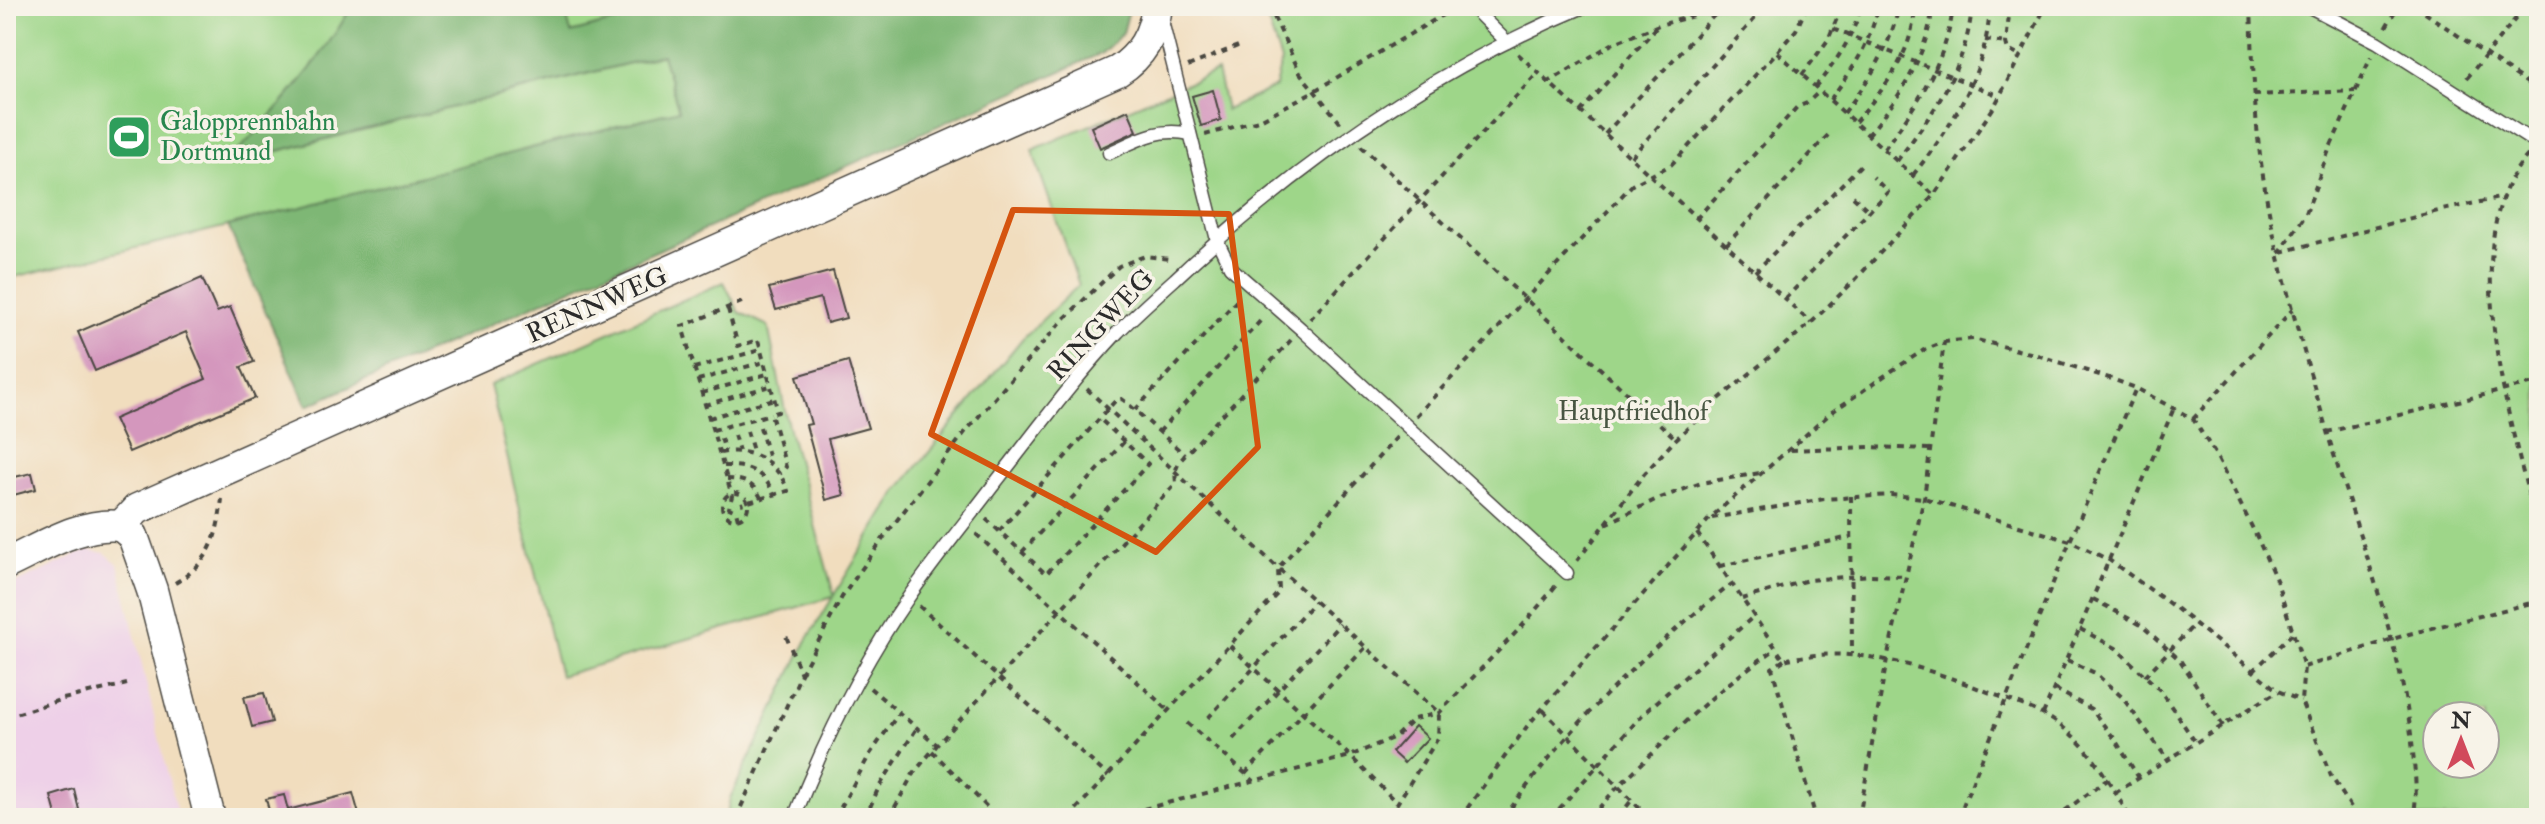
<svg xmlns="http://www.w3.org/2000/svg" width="2545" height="824" viewBox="0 0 2545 824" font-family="'IM FELL Double Pica',serif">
  <rect width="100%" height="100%" fill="#f7f3e8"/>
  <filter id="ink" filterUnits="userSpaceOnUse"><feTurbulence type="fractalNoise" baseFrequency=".0125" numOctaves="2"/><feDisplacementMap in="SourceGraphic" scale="16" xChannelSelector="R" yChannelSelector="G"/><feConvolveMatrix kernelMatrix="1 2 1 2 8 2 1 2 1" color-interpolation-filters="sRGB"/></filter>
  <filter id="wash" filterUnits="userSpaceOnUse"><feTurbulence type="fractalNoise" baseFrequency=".006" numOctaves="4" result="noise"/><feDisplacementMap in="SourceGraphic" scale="32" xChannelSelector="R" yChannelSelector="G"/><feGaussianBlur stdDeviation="1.8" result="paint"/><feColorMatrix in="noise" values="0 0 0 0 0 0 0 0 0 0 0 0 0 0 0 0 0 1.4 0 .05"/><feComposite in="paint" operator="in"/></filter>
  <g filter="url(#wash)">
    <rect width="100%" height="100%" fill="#f1ddbe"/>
    <!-- built -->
    <path fill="#eed0e8" d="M87,550L105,553L118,564L178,818H6V588Z"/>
    <!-- green -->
    <g fill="#9ed689" stroke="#64805a" stroke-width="2" fill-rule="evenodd">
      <path d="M6,6H352L335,36L281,108L227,164L662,55L679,111L228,226L6,279Z"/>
      <path d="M564,6H672L570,33Z"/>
      <path d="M1263,6H2539V818H726L730,798L806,642L833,597L560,676L490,385L724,282L739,312L768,326L788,426L834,595L898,490L1022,339L1079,285L1032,150L1217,71L1226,110L1275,87L1281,61ZM2437,716H2485V764H2437Z"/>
    </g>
    <!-- forest -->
    <path fill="#7eb775" stroke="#547150" stroke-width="2" d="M352,6H564L571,33L672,6H1130L1123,33L1102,53L307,406L228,226L679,110L662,55L225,164C274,115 317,67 352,6Z"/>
    <g id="blocks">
      <!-- building -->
      <g fill="#d497bd">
        <path d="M1213,90L1221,120L1201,126L1192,96Z"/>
        <path d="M1128,110L1137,131L1100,148L1091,127Z"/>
        <path d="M833,271L846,318L827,323L820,298L776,310L769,288Z"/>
        <path d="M202,278L217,312L230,307L254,362L241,367L255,398L129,452L114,419L206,379L186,332L95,371L78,332Z"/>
        <path d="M848,361L868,428L828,439L844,495L826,500L806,425L811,424L797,376Z"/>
        <path d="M32,473L36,489L6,497V479Z"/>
        <path d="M264,693L272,722L252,727L244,697Z"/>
        <path d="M1415,726L1428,738L1404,763L1392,752Z"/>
        <path d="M74,789L81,818H57L51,796Z"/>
        <path d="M353,793L360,818H271L266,799L284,795L288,810Z"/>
      </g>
    </g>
  </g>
  <g filter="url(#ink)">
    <use href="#blocks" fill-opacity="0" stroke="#494641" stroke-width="2"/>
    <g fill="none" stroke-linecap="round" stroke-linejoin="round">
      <!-- service casing -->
      <g stroke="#494641" stroke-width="15">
        <g id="service">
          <path d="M1471,6L1507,42"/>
          <path d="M2308,6L2377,42L2539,145"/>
          <path d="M1162,21L1217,240L1230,267L1301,329L1567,573"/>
          <path d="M1109,153C1138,140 1157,127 1190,134"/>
          <path d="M794,818C824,741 861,666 908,598C934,560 964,524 992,487C1033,435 1072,381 1118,332C1136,314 1156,296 1175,279C1296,165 1433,69 1586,6"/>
        </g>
      </g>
      <!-- tertiary casing -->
      <g stroke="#494641" stroke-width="33">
        <g id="tertiary">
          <path d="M121,526L137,509L1118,71C1142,56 1154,34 1157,6"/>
          <path d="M121,526L133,536L152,590L210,818"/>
          <path d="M6,564C41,548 81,521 121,526"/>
        </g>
      </g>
      <!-- path -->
      <g stroke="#494641" stroke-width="4" stroke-dasharray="6 6" stroke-linecap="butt">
        <path d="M1269,6L1300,73L1342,125"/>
        <path d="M2010,6L2006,43L2008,50L2022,57"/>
        <path d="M2251,6C2253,63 2254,119 2263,176C2276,263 2304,350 2328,435C2358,536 2403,647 2413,752C2415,775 2418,796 2413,818"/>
        <path d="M2415,6L2539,91"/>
        <path d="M2386,27L2398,6"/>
        <path d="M1833,29L2000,96"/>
        <path d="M1985,40L2006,43"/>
        <path d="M1777,52L1934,195"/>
        <path d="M1518,54L1811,323"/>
        <path d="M1188,66L1238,46"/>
        <path d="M1802,75L1828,40L1842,6"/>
        <path d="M2467,78L2526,6"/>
        <path d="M1547,83L1612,44L1659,25L1731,6"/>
        <path d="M1815,87C1836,62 1853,38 1861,6"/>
        <path d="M2254,95L2355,91"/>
        <path d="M1830,100C1856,64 1867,49 1879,6"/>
        <path d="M1580,112L1656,28"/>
        <path d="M1844,113C1870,79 1890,48 1899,6"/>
        <path d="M1855,122C1885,88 1913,53 1915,6"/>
        <path d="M1605,134L1720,9"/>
        <path d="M1205,135L1262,119L1314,91L1456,7"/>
        <path d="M1868,135C1901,96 1926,58 1933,6"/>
        <path d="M1361,146L1676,439"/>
        <path d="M1884,149C1915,107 1948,60 1953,6"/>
        <path d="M2528,155C2450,240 2515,436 2539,535"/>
        <path d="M1631,157L1766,6"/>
        <path d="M1897,161C1933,113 1967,68 1972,6"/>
        <path d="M1913,175C1953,125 1987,72 1990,6"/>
        <path d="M1853,196L1869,211"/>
        <path d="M1696,219L1797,107L1807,103L1820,91"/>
        <path d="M1726,245L1829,134"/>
        <path d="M2281,252L2442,210L2504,197"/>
        <path d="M2279,253L2305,216L2329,150L2371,57"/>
        <path d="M1755,272L1864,162"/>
        <path d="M1785,299L1888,192L1873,177"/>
        <path d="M728,309L738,346L758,340L778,412L771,414L786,467L780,474"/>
        <path d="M1310,319L1537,74"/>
        <path d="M694,368L760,350"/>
        <path d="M698,380L764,362"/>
        <path d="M1087,389L1278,568L1439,713L1438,738L1388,818"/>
        <path d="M702,393L767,374"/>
        <path d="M705,405L770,386"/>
        <path d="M1135,410L1241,296"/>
        <path d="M1416,416L1632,185L1671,165L1777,52L1796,30L1807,6"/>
        <path d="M709,418L774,399"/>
        <path d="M2193,419L2293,309"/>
        <path d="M760,427L770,463"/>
        <path d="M713,430L771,414"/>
        <path d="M747,431L754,454"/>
        <path d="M1159,432L1263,318"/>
        <path d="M2327,432L2539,382"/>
        <path d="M734,435L739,451"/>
        <path d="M721,438L725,451"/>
        <path d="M1791,450L1869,447L1930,449"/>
        <path d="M720,453C751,447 777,460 788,491L741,504"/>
        <path d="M724,466C748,465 765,472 774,495"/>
        <path d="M727,479C743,479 754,483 761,498"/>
        <circle cx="735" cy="506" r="13"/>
        <path d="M1851,496L1852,654"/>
        <path d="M1712,518L1824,499L1891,495L1924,498L2070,541L2109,560L2177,609L2278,691L2301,701"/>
        <path d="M738,519L736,511L729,508L732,496L682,326L744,301"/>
        <path d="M986,519L1046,574L1148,464L1100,419"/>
        <path d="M1606,524L1655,500L1701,483L1760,473"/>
        <path d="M999,531L1116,400L1122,399L1126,402L1185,455"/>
        <path d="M1697,533L1784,660C1857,643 1926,668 1993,694C2019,704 2043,711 2065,729C2095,754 2111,785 2130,818"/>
        <path d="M976,534L1169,711"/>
        <path d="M1022,552L1124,442"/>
        <path d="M1577,561L1644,474L1676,439L1719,399L1811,323L1856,279L1934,195L1994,107L2046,6"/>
        <path d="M1720,566L1850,537"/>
        <path d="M175,583C211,562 217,538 222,499"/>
        <path d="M1742,599L1808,580L1871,575L1906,576"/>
        <path d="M2093,599L2141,625L2180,660L2223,726"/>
        <path d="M919,606L1108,776"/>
        <path d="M2080,629L2116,648L2160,690L2196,743"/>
        <path d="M1230,646L1350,756L1397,803"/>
        <path d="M1784,660L1772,668L1816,818"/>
        <path d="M2067,660L2095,673L2122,697L2168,760"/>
        <path d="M2304,667L2409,634L2539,601"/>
        <path d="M2253,671L2294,632"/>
        <path d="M801,674L842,597L887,533L966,431L1063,320L1119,266L1145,256L1170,259"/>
        <path d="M2145,676L2195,624"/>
        <path d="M870,688L936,744"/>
        <path d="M2055,689L2091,709L2114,738L2139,778"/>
        <path d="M1543,710L1649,818"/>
        <path d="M2043,714L2174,408"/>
        <path d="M6,717L63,699L127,684"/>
        <path d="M1208,718L1315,601"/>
        <path d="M1187,723L1254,781"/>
        <path d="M1233,739L1340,624"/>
        <path d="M932,751L998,818"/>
        <path d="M1245,774L1366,647"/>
        <path d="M2115,793L2278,691"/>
        <path d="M1619,816L1631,801"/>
        <path d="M736,818L801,674L786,636"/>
        <path d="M835,818L870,754L899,713"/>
        <path d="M865,818L879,787L917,728"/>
        <path d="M889,818L913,774L937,745L1176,483L1175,472L1179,462L1291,340"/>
        <path d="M1068,818L1279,592L1278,568L1397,437"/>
        <path d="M1109,818L1350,756L1395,737L1414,719L1439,713L1523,625L1558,583"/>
        <path d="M1460,818L1528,725L1710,518L1832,412L1893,370L1924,350L1944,342L1973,339L2034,354L2109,378L2136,388L2193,419L2216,455L2257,537L2277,582L2304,667L2301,701L2331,776L2358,818"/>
        <path d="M1504,818C1566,728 1646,650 1732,584"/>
        <path d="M1551,818L1643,714L1754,616"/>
        <path d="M1591,818C1610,793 1633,772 1656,750C1693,713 1732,678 1776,649"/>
        <path d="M1859,818L1887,659L1924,498L1944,342"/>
        <path d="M1958,818L2070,541L2136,388"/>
        <path d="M2055,818L2108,779"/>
      </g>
      <!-- service -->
      <use href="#service" stroke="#fff" stroke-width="12"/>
      <!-- tertiary -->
      <use href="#tertiary" stroke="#fff" stroke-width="30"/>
    </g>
  </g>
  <!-- marked area -->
  <path fill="none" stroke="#d5540f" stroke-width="6" stroke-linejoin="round" d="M1013,210L1229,214L1258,447L1156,552L931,434Z"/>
  <!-- icons -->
  <defs>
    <g id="stadium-square" transform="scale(2.3)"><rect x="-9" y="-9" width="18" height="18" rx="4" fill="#2e9e5b" stroke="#f7f3e8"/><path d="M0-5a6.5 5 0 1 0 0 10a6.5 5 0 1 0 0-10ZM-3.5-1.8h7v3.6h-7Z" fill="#fff"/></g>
  </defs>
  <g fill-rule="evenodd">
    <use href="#stadium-square" x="129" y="137"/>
  </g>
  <g text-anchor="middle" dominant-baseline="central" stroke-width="7" stroke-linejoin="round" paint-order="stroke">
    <!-- leisure labels -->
    <g font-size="26" fill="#27864d" stroke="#f7f3e8" text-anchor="start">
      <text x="160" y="122">Galopprennbahn<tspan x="160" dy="30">Dortmund</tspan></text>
    </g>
    <!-- street labels -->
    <g font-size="26" fill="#2b2b2b" stroke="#f7f3e8">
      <text transform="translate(597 305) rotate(-24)">RENNWEG</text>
      <text transform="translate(1101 325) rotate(-47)">RINGWEG</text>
    </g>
    <!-- park labels -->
    <g font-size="26" fill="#485642" stroke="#f7f3e8">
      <text x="1633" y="412">Hauptfriedhof</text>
    </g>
  </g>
  <!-- margin -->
  <rect width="2545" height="824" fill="none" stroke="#f7f3e8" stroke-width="32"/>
  <!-- north arrow -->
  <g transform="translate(2461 740)"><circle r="38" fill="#f7f3e8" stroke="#a5a39c" stroke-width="2"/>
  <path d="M0-6L14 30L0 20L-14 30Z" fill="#d1495b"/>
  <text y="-12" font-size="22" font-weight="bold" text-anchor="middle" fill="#2b2b2b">N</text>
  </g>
</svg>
